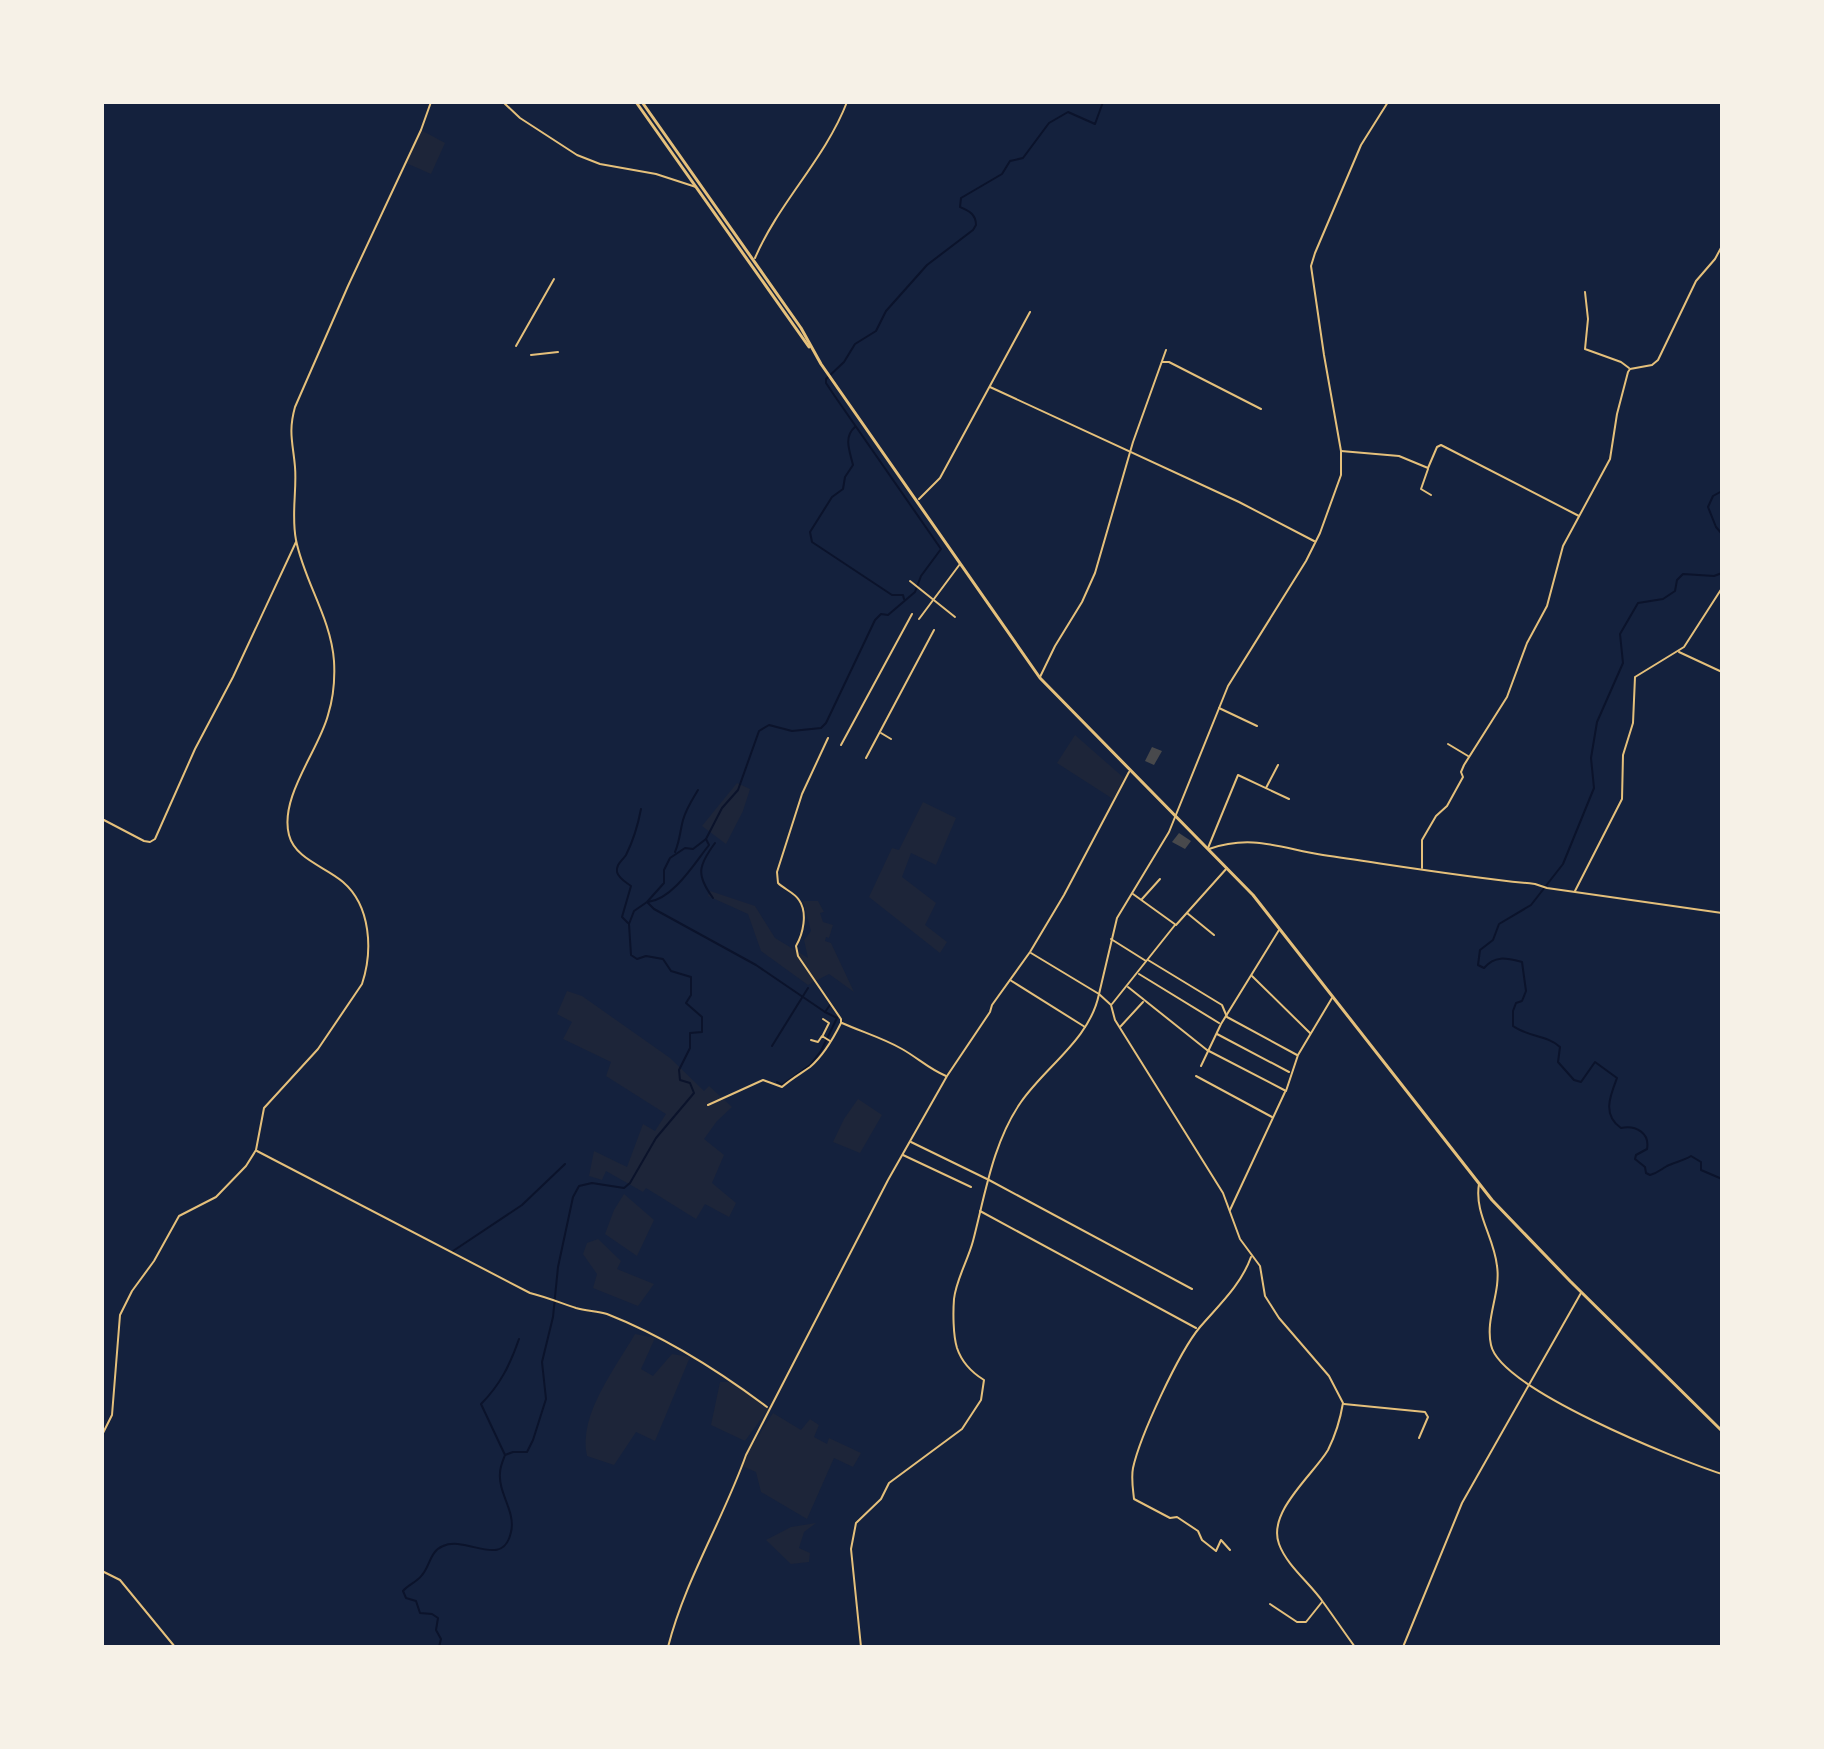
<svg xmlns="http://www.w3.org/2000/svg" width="1824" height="1749" viewBox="0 0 1824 1749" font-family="'Exo 2',sans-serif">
  <rect width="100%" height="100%" fill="#14213d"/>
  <!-- green -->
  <g fill="#1d2539">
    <path d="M421,130L445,143L431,174L406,163Z"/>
    <path d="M1075,735L1124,778L1113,799L1057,763Z"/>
    <path d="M737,783L750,789L743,811L726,844L702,826Z"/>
    <path d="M923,802L956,818L936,865L911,853L902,877L936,903L925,925L947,942L940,953L869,897L892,848L899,850Z"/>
    <path d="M710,891L755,906L775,938L808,958L804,940L811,931L803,901H818L824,912L820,913L823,922L833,925L829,938L826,937L825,941L831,943L854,992L829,974L808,985L761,951L748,914L708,896Z"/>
    <path d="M567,991L582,996L670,1058L704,1091L709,1086L732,1107L717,1121L704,1139L724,1155L712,1183L736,1203L729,1217L705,1204L696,1219L646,1188L643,1192L606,1171L602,1180L589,1176L594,1151L627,1167L643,1124L655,1131L666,1114L606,1076L611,1062L563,1039L572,1022L557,1014Z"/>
    <path d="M858,1099L882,1115L860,1153L833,1142L844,1119Z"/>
    <path d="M624,1194L654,1220L637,1256L605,1234L614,1210Z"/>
    <path d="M598,1239L621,1261L617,1269L654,1284L638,1306L593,1288L597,1274L583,1254L587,1243Z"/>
    <path d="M635,1334L655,1338L641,1369L653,1376L672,1354L690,1357L655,1441L636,1432L614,1465L587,1456C578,1415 615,1369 635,1334Z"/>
    <path d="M720,1382H734L769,1408L745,1441L711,1425Z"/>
    <path d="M773,1413L801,1430L810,1419L819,1425L814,1437L827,1444L829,1438L861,1453L853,1467L834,1458L807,1519L761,1492L756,1472L742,1466L746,1455Z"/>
    <path d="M816,1523L804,1532L799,1548L810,1553L809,1562L791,1564L766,1540L791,1527Z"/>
  </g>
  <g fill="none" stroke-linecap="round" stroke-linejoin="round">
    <!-- stream -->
    <g stroke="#0b132b" stroke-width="2">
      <path d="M855,427C843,437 850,452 853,465L845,477L843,489L832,497L810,532L812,542L892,595H903L904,599"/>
      <path d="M1722,491L1713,496L1708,507L1716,527L1722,534"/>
      <path d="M1722,573L1714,576L1683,574L1677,580L1675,591L1663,599L1638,603L1620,634L1623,663L1597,722L1591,758L1594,788L1563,864L1531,905L1499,924L1493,940L1480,950L1478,965L1484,968C1495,955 1506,958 1522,962L1526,991L1522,1001L1516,1003L1513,1011V1026C1528,1037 1547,1035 1560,1047L1558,1062L1574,1080L1581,1082L1595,1062L1617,1078C1610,1096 1602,1115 1621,1128C1636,1125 1650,1133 1647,1149L1636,1155L1635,1159L1645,1167L1646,1173L1650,1175C1658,1173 1660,1170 1667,1166C1675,1162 1683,1161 1691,1156L1701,1162V1170L1722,1179"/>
      <path d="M675,852C680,840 680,831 683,820C686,809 692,800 698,790"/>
      <path d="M713,898C696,875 698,866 715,843"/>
      <path d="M648,902C673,899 694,864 709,845L706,839"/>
      <path d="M648,903L654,909L756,965L825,1012"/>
      <path d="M628,923L622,917L631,886C626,882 619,879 617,872C616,864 622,861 626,855C633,841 638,825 641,809"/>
      <path d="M772,1046L808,988"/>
      <path d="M777,1082L782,1085L810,1065L821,1051L837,1018L825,1012L830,1005"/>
      <path d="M453,1251L522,1205L565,1164"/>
      <path d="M505,1455L481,1404C500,1385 510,1365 519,1339"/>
      <path d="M439,1647L441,1639L436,1630L438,1618L432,1614L420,1613L416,1601L406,1598L403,1591C408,1585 417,1582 422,1575C430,1566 430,1551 443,1546C466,1535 503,1570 511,1532C516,1512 498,1493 500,1473C500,1467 503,1460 505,1455L513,1452H527L533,1440L546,1399L542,1362L553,1317L558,1267L573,1197L579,1186L592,1183L624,1188L630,1183L656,1138L694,1093L690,1083L680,1080L679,1070L690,1048V1033L702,1032V1017L686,1003L691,995V977L671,971L663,959L646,956L637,959L631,955L629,924L634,911L647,902L664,883V870L670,858L685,848L693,849L706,839L722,808L738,790L759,731L769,725L792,731L821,728L826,723L875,620L881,614L888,615L915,592L921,576L941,549L834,395L826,383V379L844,362L855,344L876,331L886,311L927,265L973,230L976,225C976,214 969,211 960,207L961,198L1002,174L1010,161L1023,158L1049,123L1068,112L1095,124L1103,102"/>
    </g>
  </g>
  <!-- building -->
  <g fill="#48494c">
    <path d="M1152,747L1162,751L1154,765L1145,761Z"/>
    <path d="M1179,833L1191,841L1185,849L1172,842Z"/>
  </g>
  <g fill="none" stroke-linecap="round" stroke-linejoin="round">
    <!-- minor -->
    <g stroke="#e5c07b" stroke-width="2">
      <path d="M503,102L520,118L577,155L600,164L656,174L696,187"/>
      <path d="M755,258C779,202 825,159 847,102"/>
      <path d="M1585,292L1588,319L1585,349L1621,362L1629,368"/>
      <path d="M516,346L554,279"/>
      <path d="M531,355L558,352"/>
      <path d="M1162,362H1169L1261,409"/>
      <path d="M990,387L1239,502L1314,541"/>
      <path d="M1341,451L1399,456L1428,468L1437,447L1441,445L1579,516"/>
      <path d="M1428,469L1421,489L1431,495"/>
      <path d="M919,499L940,478L1030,312"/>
      <path d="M910,581L955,617"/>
      <path d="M919,619L960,564"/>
      <path d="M1679,652L1722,672"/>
      <path d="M1040,677L1055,646L1082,602L1095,573L1133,442L1166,350"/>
      <path d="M1219,708L1257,726"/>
      <path d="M881,733L891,739"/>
      <path d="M1448,744L1468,756"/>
      <path d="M841,745L912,614"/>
      <path d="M866,758L934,630"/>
      <path d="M1266,788L1278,765"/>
      <path d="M102,819L144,841L150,842L155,839L195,749L233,677L296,542"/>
      <path d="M1208,848L1238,775L1289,799"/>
      <path d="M1209,849C1252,834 1280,848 1323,855C1393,865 1464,877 1535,884L1547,888L1722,913"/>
      <path d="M1422,868V840L1436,816L1447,806L1463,777L1461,772L1464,765L1507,697L1527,643L1547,606L1563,546L1610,459L1617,414L1628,372L1630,369L1652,365L1658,360L1696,281L1715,259L1722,246"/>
      <path d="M1575,891L1622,799L1623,755L1633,723L1635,677L1684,647L1722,588"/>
      <path d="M1133,894L1176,925L1227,868"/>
      <path d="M1142,899L1160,879"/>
      <path d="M1187,913L1214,935"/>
      <path d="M1111,939L1146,961"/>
      <path d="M1148,960L1222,1005L1227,1017L1297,1055"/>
      <path d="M1139,974L1219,1023"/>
      <path d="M1252,976L1310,1033"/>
      <path d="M1010,980L1085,1027"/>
      <path d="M1128,987L1207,1050L1286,1091L1298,1055L1332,998"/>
      <path d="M1112,1004L1175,925"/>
      <path d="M842,1023C862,1032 883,1038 902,1049C918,1058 929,1069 946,1076"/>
      <path d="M1120,1027L1143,1002"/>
      <path d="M1217,1034L1289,1072"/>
      <path d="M823,1035L829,1023L823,1019"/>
      <path d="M811,1040L818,1042L822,1036L830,1041"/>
      <path d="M1201,1066L1221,1024L1279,930"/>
      <path d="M1196,1076L1272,1117"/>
      <path d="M708,1105L763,1080L782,1087C791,1079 800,1074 810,1067C824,1055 833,1039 841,1023V1019L798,956L796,946C803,934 808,913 799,900C795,893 784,889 778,883L777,872L802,794L828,738"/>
      <path d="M911,1142L989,1180L1192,1289"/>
      <path d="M257,1151L530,1293C546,1297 561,1303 576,1308C586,1311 597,1311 607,1314C663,1336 719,1371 767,1407"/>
      <path d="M903,1155L971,1187"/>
      <path d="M1479,1184C1474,1213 1494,1237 1497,1266C1501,1293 1485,1318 1491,1345C1500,1389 1678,1460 1722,1474"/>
      <path d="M1230,1210L1285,1092"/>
      <path d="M980,1211L1196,1328"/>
      <path d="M1344,1404L1425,1412L1428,1417L1419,1438"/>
      <path d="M102,1435L112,1415L120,1315L132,1291L154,1261L179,1216L216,1197L246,1166L256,1150L264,1108L318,1049L362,984C373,951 371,906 343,882C326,867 295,859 289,835C279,797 319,750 328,715C333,699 335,678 334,661C331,618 304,581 296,540C291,515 297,491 295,467C293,443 288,432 295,407L348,286L421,130L431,102"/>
      <path d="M1230,1550L1221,1540L1216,1551L1202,1540L1198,1531L1177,1517L1170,1518L1134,1499C1133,1489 1131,1478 1133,1468C1140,1436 1179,1352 1200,1327C1219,1305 1241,1285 1251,1257"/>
      <path d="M102,1571L120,1580L175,1647"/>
      <path d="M1270,1604L1297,1622H1306L1322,1602"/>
      <path d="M668,1647C685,1580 723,1520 746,1455L888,1180L947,1076L990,1012L992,1005L1030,952L1064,895L1129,772"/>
      <path d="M861,1647L851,1549L856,1523L881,1499L889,1483L962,1429L981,1400L984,1380C971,1372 962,1363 957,1348C953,1335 953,1312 954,1299C956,1280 968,1260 973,1241C985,1195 993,1142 1021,1102C1046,1066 1090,1039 1099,994L1031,953"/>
      <path d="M1355,1647C1344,1632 1334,1617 1323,1602C1310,1583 1287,1566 1279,1544C1267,1512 1313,1475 1328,1450C1336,1434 1340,1421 1343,1403L1329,1376L1279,1318L1265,1296L1260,1266L1240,1239L1223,1193L1115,1020L1111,1005L1099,994L1117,918L1169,832L1228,686L1306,561L1320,533L1341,475V451L1324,355L1311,266L1315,253L1361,145L1388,102"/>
      <path d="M1403,1647L1462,1503L1581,1293"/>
    </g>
    <!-- primary -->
    <g stroke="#e5c07b" stroke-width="3">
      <path d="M636,102L809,347"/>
      <path d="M642,102L801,328L821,364L1040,678L1253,895L1492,1200L1570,1281L1722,1431"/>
    </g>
  </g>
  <!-- border -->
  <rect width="1824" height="1749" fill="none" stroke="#f6f1e7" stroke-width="208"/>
</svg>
